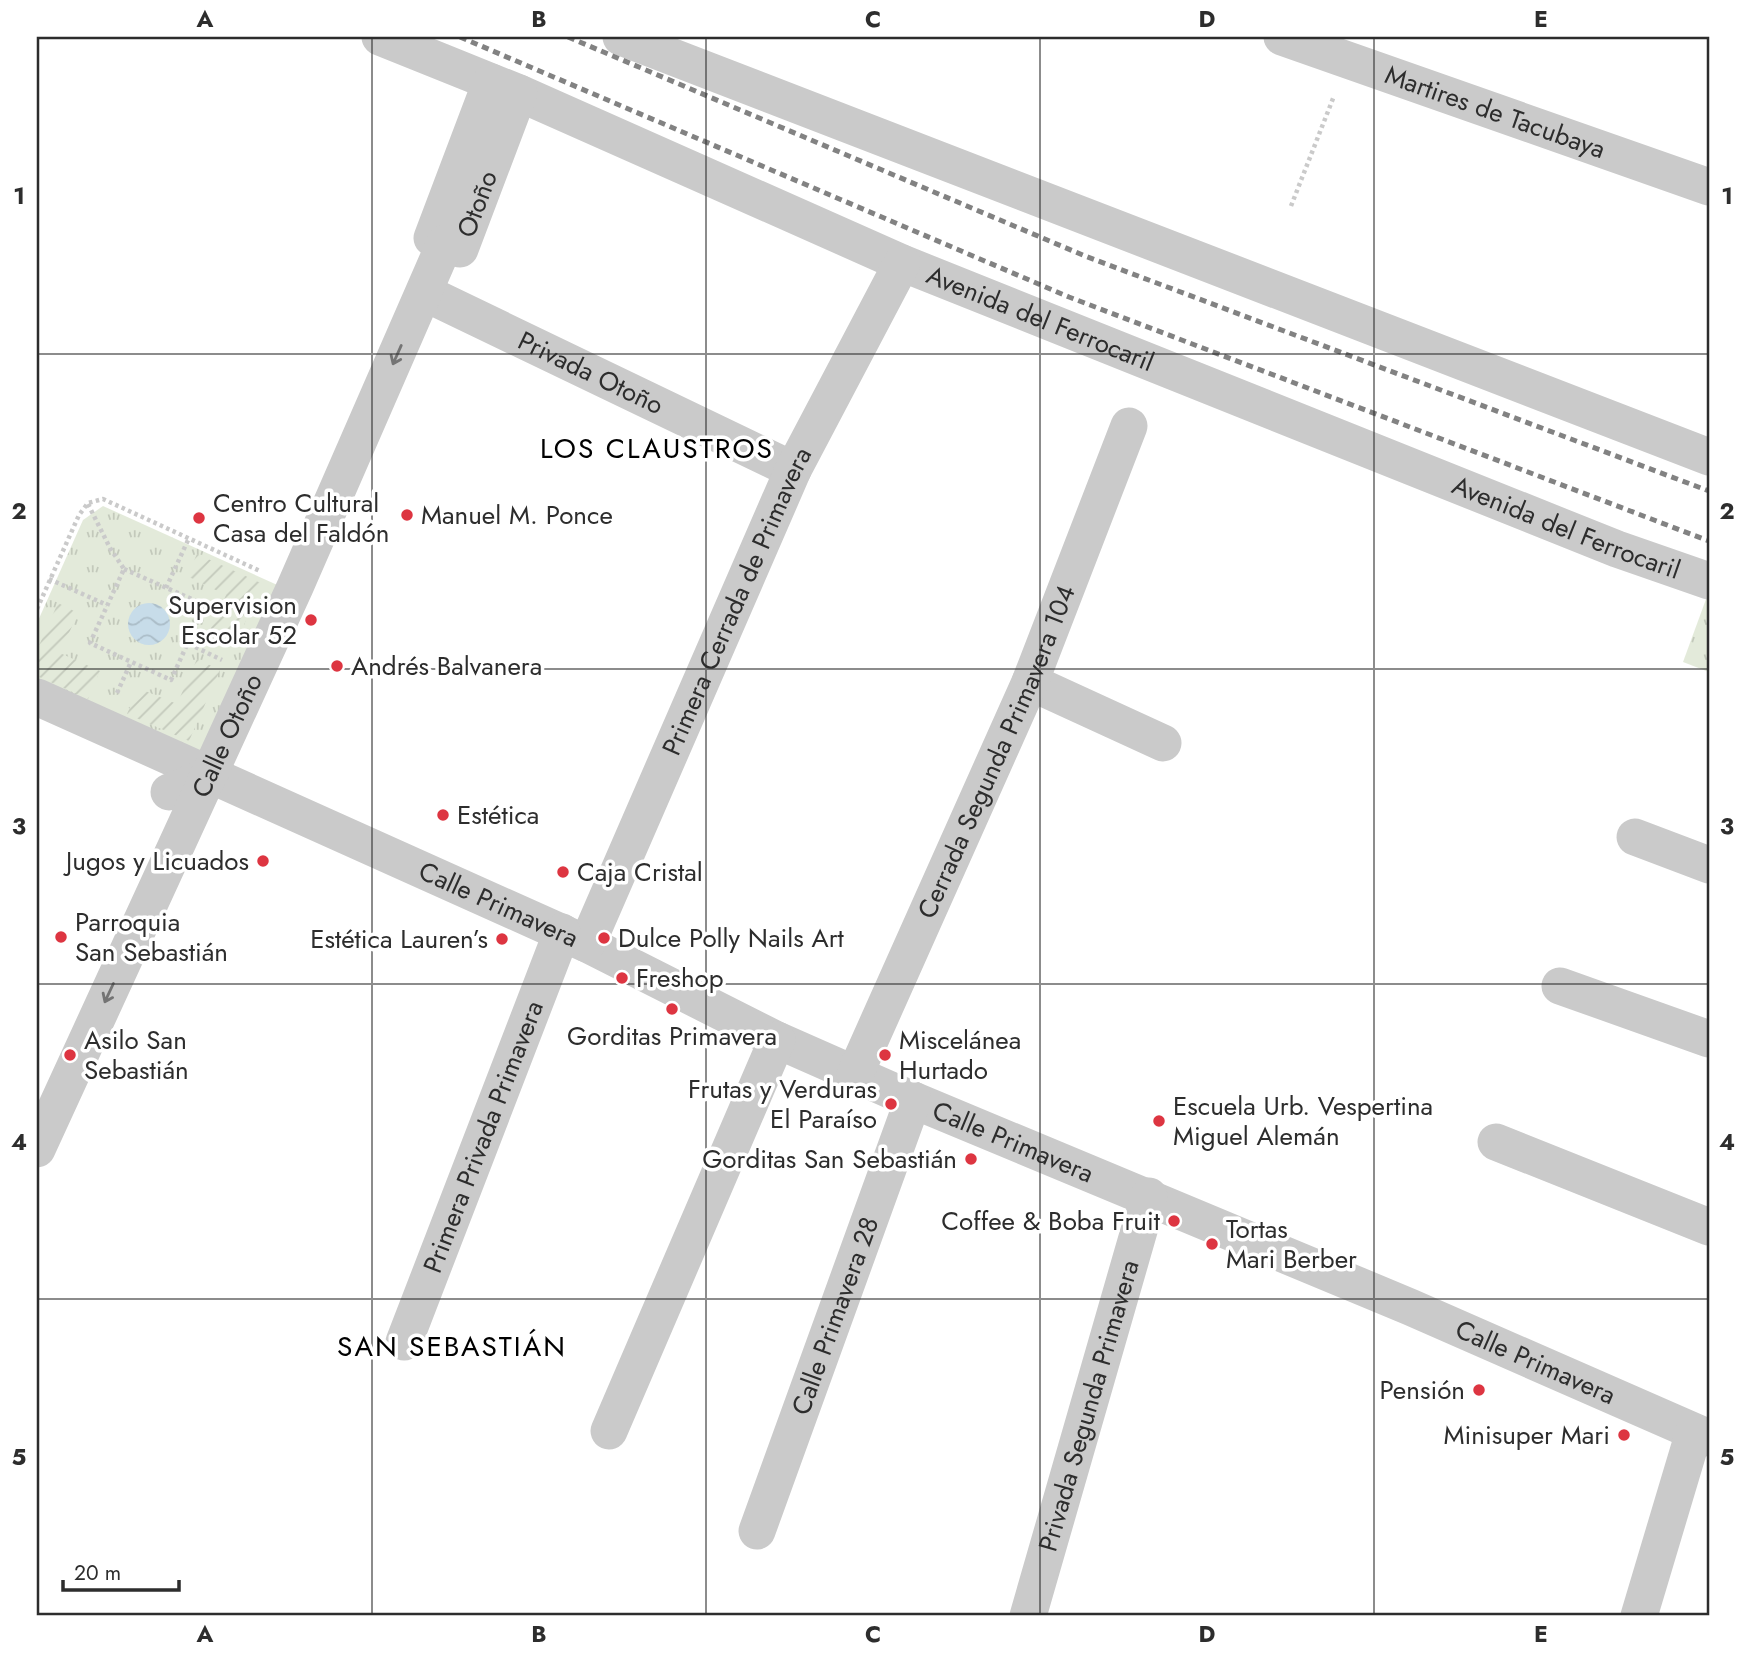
<svg xmlns="http://www.w3.org/2000/svg" width="1746" height="1653" viewBox="0 0 1746 1653" font-family="Jost,sans-serif">
  <defs>
    <pattern id="park-tufts" width="24" height="20" patternUnits="userSpaceOnUse" patternTransform="scale(1.75)"><rect width="24" height="20" fill="#e3eada"/><path d="M3 7l-1-3M5 7V3M7 7l1-3M15 17l-1-3M17 17v-4M19 17l1-3" fill="none" stroke="#c3c9bb"/></pattern>
    <pattern id="garden-furrows" width="10" height="10" patternUnits="userSpaceOnUse" patternTransform="scale(1.75)"><rect width="10" height="10" fill="#e3eada"/><path d="M-1 1l2-2M0 10L10 0M9 11l2-2" fill="none" stroke="#c3c9bb"/></pattern>
    <pattern id="water-waves" width="16" height="10" patternUnits="userSpaceOnUse" patternTransform="scale(1.75)"><rect width="16" height="10" fill="#c7dce9"/><path d="M0 5q4-4 8 0t8 0" fill="none" stroke="#abbdc8"/></pattern>
  </defs>
  <rect width="100%" height="100%" fill="#fff"/>
  <!-- park -->
  <g fill="url(#park-tufts)">
    <path d="M103,506L284,588L203,766L37,692V623L83,520Z"/>
    <path d="M1709,591V672L1683,662Z"/>
  </g>
  <!-- garden -->
  <g fill="url(#garden-furrows)">
    <path d="M197,554L263,584L235,644L209,632L226,595L187,576Z"/>
    <path d="M58,603L78,613L60,653L100,671L88,699L37,676V650Z"/>
    <path d="M197,659L220,670L189,741L127,714L138,688L177,704Z"/>
  </g>
  <!-- water -->
  <circle fill="url(#water-waves)" cx="149" cy="624" r="21"/>
  <g fill="none" stroke-linecap="round" stroke-linejoin="round">
    <!-- path -->
    <g stroke="#cacaca" stroke-width="4.5" stroke-dasharray="3.5 3.5" stroke-linecap="butt">
      <path d="M1291,206L1334,96"/>
      <path d="M88,504L110,548L124,569"/>
      <path d="M124,569L205,605L171,680L90,643Z"/>
      <path d="M49,579L107,605"/>
      <path d="M166,588L189,538"/>
      <path d="M37,609L79,515L88,503L103,499L260,571"/>
      <path d="M189,644L222,660"/>
      <path d="M117,693L131,662"/>
    </g>
    <!-- minor -->
    <g stroke="#cacaca" stroke-width="37">
      <path id="s1" d="M380,37L519,93L902,263L1617,549L1709,581"/>
      <path d="M621,37L1709,457"/>
      <path id="s2" d="M1282,37L1709,187"/>
      <path id="s3" d="M491,82L432,238L460,249L519,93"/>
      <path id="s4" d="M425,293L793,470"/>
      <path d="M1030,682L1163,743"/>
      <path id="s5" d="M37,697L587,944L777,1040L913,1100L1410,1307L1709,1438"/>
      <path d="M169,792L210,775"/>
      <path d="M1635,837L1709,865"/>
      <path id="s6" d="M587,944L793,470L902,263"/>
      <path d="M1560,986L1709,1039"/>
      <path id="s7" d="M855,1074L1030,682L1129,426"/>
      <path d="M1496,1142L1709,1227"/>
      <path id="s8" d="M37,1149L295,587L445,243"/>
      <path id="s9" d="M404,1342L562,932"/>
      <path d="M609,1431L777,1040"/>
      <path id="s10" d="M757,1531L913,1100"/>
      <path id="s11" d="M1028,1616L1149,1196"/>
      <path d="M1639,1616L1694,1432"/>
    </g>
    <!-- rail -->
    <g stroke="#828282" stroke-width="5" stroke-dasharray="7 5" stroke-linecap="butt">
      <path d="M460,37L1069,297L1709,541"/>
      <path d="M568,37L1085,256L1709,491"/>
    </g>
  </g>
  <!-- one-way arrows -->
  <defs><path id="oneway-shaft" d="M-6 0H5M1.5-3L5.5 0L1.5 3" fill="none" stroke-width="1.6" stroke-linecap="round" stroke-linejoin="round" transform="scale(1.75)"/></defs>
  <g stroke="#747474">
    <use href="#oneway-shaft" transform="translate(397 355) rotate(114)"/>
    <use href="#oneway-shaft" transform="translate(109 993) rotate(115)"/>
  </g>
  <!-- grid -->
  <path fill="none" stroke="#2d2d2d" stroke-width="2" stroke-opacity="0.55" d="M372,37V1616M706,37V1616M1040,37V1616M1374,37V1616M37,354H1709M37,669H1709M37,984H1709M37,1299H1709"/>
  <!-- markers -->
  <g fill="#dd3541" stroke="#fff" stroke-width="2.5">
    <circle cx="407" cy="515" r="7"/>
    <circle cx="199" cy="518" r="7"/>
    <circle cx="311" cy="620" r="7"/>
    <circle cx="337" cy="666" r="7"/>
    <circle cx="443" cy="815" r="7"/>
    <circle cx="263" cy="861" r="7"/>
    <circle cx="563" cy="872" r="7"/>
    <circle cx="61" cy="937" r="7"/>
    <circle cx="604" cy="938" r="7"/>
    <circle cx="502" cy="939" r="7"/>
    <circle cx="622" cy="978" r="7"/>
    <circle cx="672" cy="1009" r="7"/>
    <circle cx="70" cy="1055" r="7"/>
    <circle cx="885" cy="1055" r="7"/>
    <circle cx="891" cy="1104" r="7"/>
    <circle cx="1159" cy="1121" r="7"/>
    <circle cx="971" cy="1159" r="7"/>
    <circle cx="1174" cy="1221" r="7"/>
    <circle cx="1212" cy="1244" r="7"/>
    <circle cx="1479" cy="1390" r="7"/>
    <circle cx="1624" cy="1435" r="7"/>
  </g>
  <g text-anchor="middle" dominant-baseline="central" stroke-width="7" stroke-linejoin="round" paint-order="stroke">
    <!-- street labels -->
    <g font-size="26" fill="#2d2d2d" stroke="#fff">
      <text stroke="none"><textPath href="#s2" startOffset="226">Martires de Tacubaya</textPath></text>
      <text stroke="none"><textPath href="#s3" startOffset="245">Otoño</textPath></text>
      <text stroke="none"><textPath href="#s1" startOffset="718">Avenida del Ferrocaril</textPath></text>
      <text stroke="none"><textPath href="#s4" startOffset="184">Privada Otoño</textPath></text>
      <text stroke="none"><textPath href="#s1" startOffset="1284">Avenida del Ferrocaril</textPath></text>
      <text stroke="none"><textPath href="#s6" startOffset="374">Primera Cerrada de Primavera</textPath></text>
      <text stroke="none"><textPath href="#s8" startOffset="455">Calle Otoño</textPath></text>
      <text stroke="none"><textPath href="#s7" startOffset="352">Cerrada Segunda Primavera 104</textPath></text>
      <text stroke="none"><textPath href="#s5" startOffset="506">Calle Primavera</textPath></text>
      <text stroke="none"><textPath href="#s9" startOffset="220">Primera Privada Primavera</textPath></text>
      <text stroke="none"><textPath href="#s5" startOffset="1073">Calle Primavera</textPath></text>
      <text stroke="none"><textPath href="#s10" startOffset="229">Calle Primavera 28</textPath></text>
      <text stroke="none"><textPath href="#s5" startOffset="1640">Calle Primavera</textPath></text>
      <text stroke="none"><textPath href="#s11" startOffset="219">Privada Segunda Primavera</textPath></text>
    </g>
    <!-- poi labels -->
    <g font-size="26" fill="#2d2d2d" stroke="#fff" text-anchor="start">
      <text x="213" y="503">Centro Cultural<tspan x="213" dy="30">Casa del Faldón</tspan></text>
      <text x="421" y="515">Manuel M. Ponce</text>
      <text x="297" y="605" text-anchor="end">Supervision<tspan x="297" dy="30">Escolar 52</tspan></text>
      <text x="351" y="666">Andrés Balvanera</text>
      <text x="457" y="815">Estética</text>
      <text x="249" y="861" text-anchor="end">Jugos y Licuados</text>
      <text x="577" y="872">Caja Cristal</text>
      <text x="75" y="922">Parroquia<tspan x="75" dy="30">San Sebastián</tspan></text>
      <text x="618" y="938">Dulce Polly Nails Art</text>
      <text x="488" y="939" text-anchor="end">Estética Lauren’s</text>
      <text x="636" y="978">Freshop</text>
      <text x="672" y="1036" text-anchor="middle">Gorditas Primavera</text>
      <text x="84" y="1040">Asilo San<tspan x="84" dy="30">Sebastián</tspan></text>
      <text x="899" y="1040">Miscelánea<tspan x="899" dy="30">Hurtado</tspan></text>
      <text x="877" y="1089" text-anchor="end">Frutas y Verduras<tspan x="877" dy="30">El Paraíso</tspan></text>
      <text x="1173" y="1106">Escuela Urb. Vespertina<tspan x="1173" dy="30">Miguel Alemán</tspan></text>
      <text x="957" y="1159" text-anchor="end">Gorditas San Sebastián</text>
      <text x="1160" y="1221" text-anchor="end">Coffee &amp; Boba Fruit</text>
      <text x="1226" y="1229">Tortas<tspan x="1226" dy="30">Mari Berber</tspan></text>
      <text x="1465" y="1390" text-anchor="end">Pensión</text>
      <text x="1610" y="1435" text-anchor="end">Minisuper Mari</text>
    </g>
    <!-- neighbourhood labels -->
    <g font-size="28" letter-spacing="2" fill="#000" stroke="#fff">
      <text x="657" y="448">LOS CLAUSTROS</text>
      <text x="452" y="1346">SAN SEBASTIÁN</text>
    </g>
  </g>
  <!-- border -->
  <rect width="1746" height="1653" fill="none" stroke="#ffffff" stroke-width="77"/>
  <!-- scale -->
  <path d="M63 1580v10h116v-10" fill="none" stroke="#2d2d2d" stroke-width="3.5"/>
  <text x="74" y="1580" font-size="21" fill="#2d2d2d" stroke="#ffffff" stroke-width="5" paint-order="stroke">20 m</text>
  <rect x="38" y="38" width="1670" height="1576" fill="none" stroke="#2d2d2d" stroke-width="2.5"/>
  <g font-size="23" text-anchor="middle" font-weight="bold" fill="#2d2d2d">
    <text x="205" y="27">A</text>
    <text x="539" y="27">B</text>
    <text x="873" y="27">C</text>
    <text x="1207" y="27">D</text>
    <text x="1541" y="27">E</text>
    <text x="19" y="204">1</text>
    <text x="1727" y="204">1</text>
    <text x="19" y="519">2</text>
    <text x="1727" y="519">2</text>
    <text x="19" y="834">3</text>
    <text x="1727" y="834">3</text>
    <text x="19" y="1150">4</text>
    <text x="1727" y="1150">4</text>
    <text x="19" y="1465">5</text>
    <text x="1727" y="1465">5</text>
    <text x="205" y="1642">A</text>
    <text x="539" y="1642">B</text>
    <text x="873" y="1642">C</text>
    <text x="1207" y="1642">D</text>
    <text x="1541" y="1642">E</text>
  </g>
</svg>
